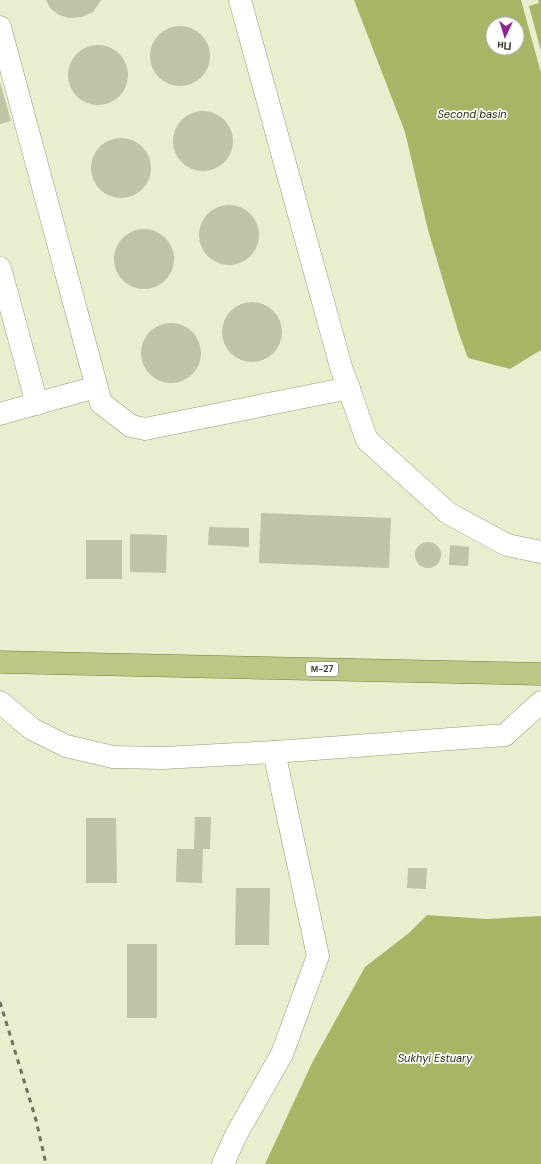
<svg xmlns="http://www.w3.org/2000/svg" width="541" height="1164" viewBox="0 0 541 1164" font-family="'DM Sans',sans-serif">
  <rect width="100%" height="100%" fill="#e7efce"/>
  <!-- water -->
  <g fill="#a6b566" fill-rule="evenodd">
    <path d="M354,0H541V350L510,369L468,358L459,334L428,230L405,132ZM493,24H517V48H493Z"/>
    <path d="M427,915L486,919L541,916V1164H265L313,1061L365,967L409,933Z"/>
  </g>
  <!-- pier -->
  <path fill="#e7efce" d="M521,0H538L539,3L529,6L541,51V73Z"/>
  <!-- building -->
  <g fill="#bec5a5">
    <path d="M46,0H101L93,12L82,17L69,18L59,15L50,8Z"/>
    <circle cx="180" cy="56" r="30"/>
    <circle cx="98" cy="75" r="30"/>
    <path d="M0,82L11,121L0,124Z"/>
    <circle cx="203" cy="141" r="30"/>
    <circle cx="121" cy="168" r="30"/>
    <circle cx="229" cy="235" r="30"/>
    <circle cx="144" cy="259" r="30"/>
    <circle cx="252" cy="332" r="30"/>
    <circle cx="171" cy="353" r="30"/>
    <path d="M261,513L391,518L389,568L259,563Z"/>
    <path d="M209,527L249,528V547L208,545Z"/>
    <path d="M130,534L167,535L166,573L130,572Z"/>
    <rect x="86" y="540" width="36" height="39"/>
    <circle cx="428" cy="555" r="13"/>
    <path d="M450,545L469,547L468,566L449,565Z"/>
    <path d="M195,817H211L210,849H203L202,883L176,882L177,849H194Z"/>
    <path d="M86,818H116L117,883H86Z"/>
    <path d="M408,868H427L426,889L407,888Z"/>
    <path d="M236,888H270L269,945H235Z"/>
    <rect x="127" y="944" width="30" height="74"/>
  </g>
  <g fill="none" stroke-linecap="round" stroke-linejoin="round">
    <!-- minor casing -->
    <g stroke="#939a7b" stroke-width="23">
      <g id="minor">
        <path d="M240,0L341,367L367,440L448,513L507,545L541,552"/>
        <path d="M0,27L101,403L131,426L145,429L349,388"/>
        <path d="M0,268L37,404"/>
        <path d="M0,414L96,387"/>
        <path d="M0,702L32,729L66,746L113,757L163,758L274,752L505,735L541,702"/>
        <path d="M223,1164L236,1135L282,1054L318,956L274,752"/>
      </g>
    </g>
    <!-- major casing -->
    <g stroke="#727e34" stroke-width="23">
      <path id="major" d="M0,662L541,674"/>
    </g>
    <!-- minor -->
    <use href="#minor" stroke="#fff" stroke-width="22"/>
    <!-- major -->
    <use href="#major" stroke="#bcc786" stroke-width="22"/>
    <!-- rail -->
    <path stroke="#6d715e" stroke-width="3" stroke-dasharray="5 5" stroke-linecap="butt" d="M0,1002L36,1120L46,1164"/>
  </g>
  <g text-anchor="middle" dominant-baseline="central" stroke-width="3.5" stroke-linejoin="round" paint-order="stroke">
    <!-- shield labels -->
    <rect fill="#fff" stroke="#76786f" stroke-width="1" x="306" y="662" width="32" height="14" rx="3"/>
    <g font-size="9" font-weight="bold" fill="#3b3e31">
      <text x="322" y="669">М-27</text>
    </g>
    <!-- water labels -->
    <g font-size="11" font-style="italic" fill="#282e0b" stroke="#fff">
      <text x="472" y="114">Second basin</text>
      <text x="435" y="1058">Sukhyi Estuary</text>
    </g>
  </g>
  <!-- north arrow -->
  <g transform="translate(505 36) rotate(184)"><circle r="19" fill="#ffffff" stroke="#b1b2ad"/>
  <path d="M0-3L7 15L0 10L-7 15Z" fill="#8d288e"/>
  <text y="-6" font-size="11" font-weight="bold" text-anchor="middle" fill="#3b3e31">Пн</text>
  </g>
</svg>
